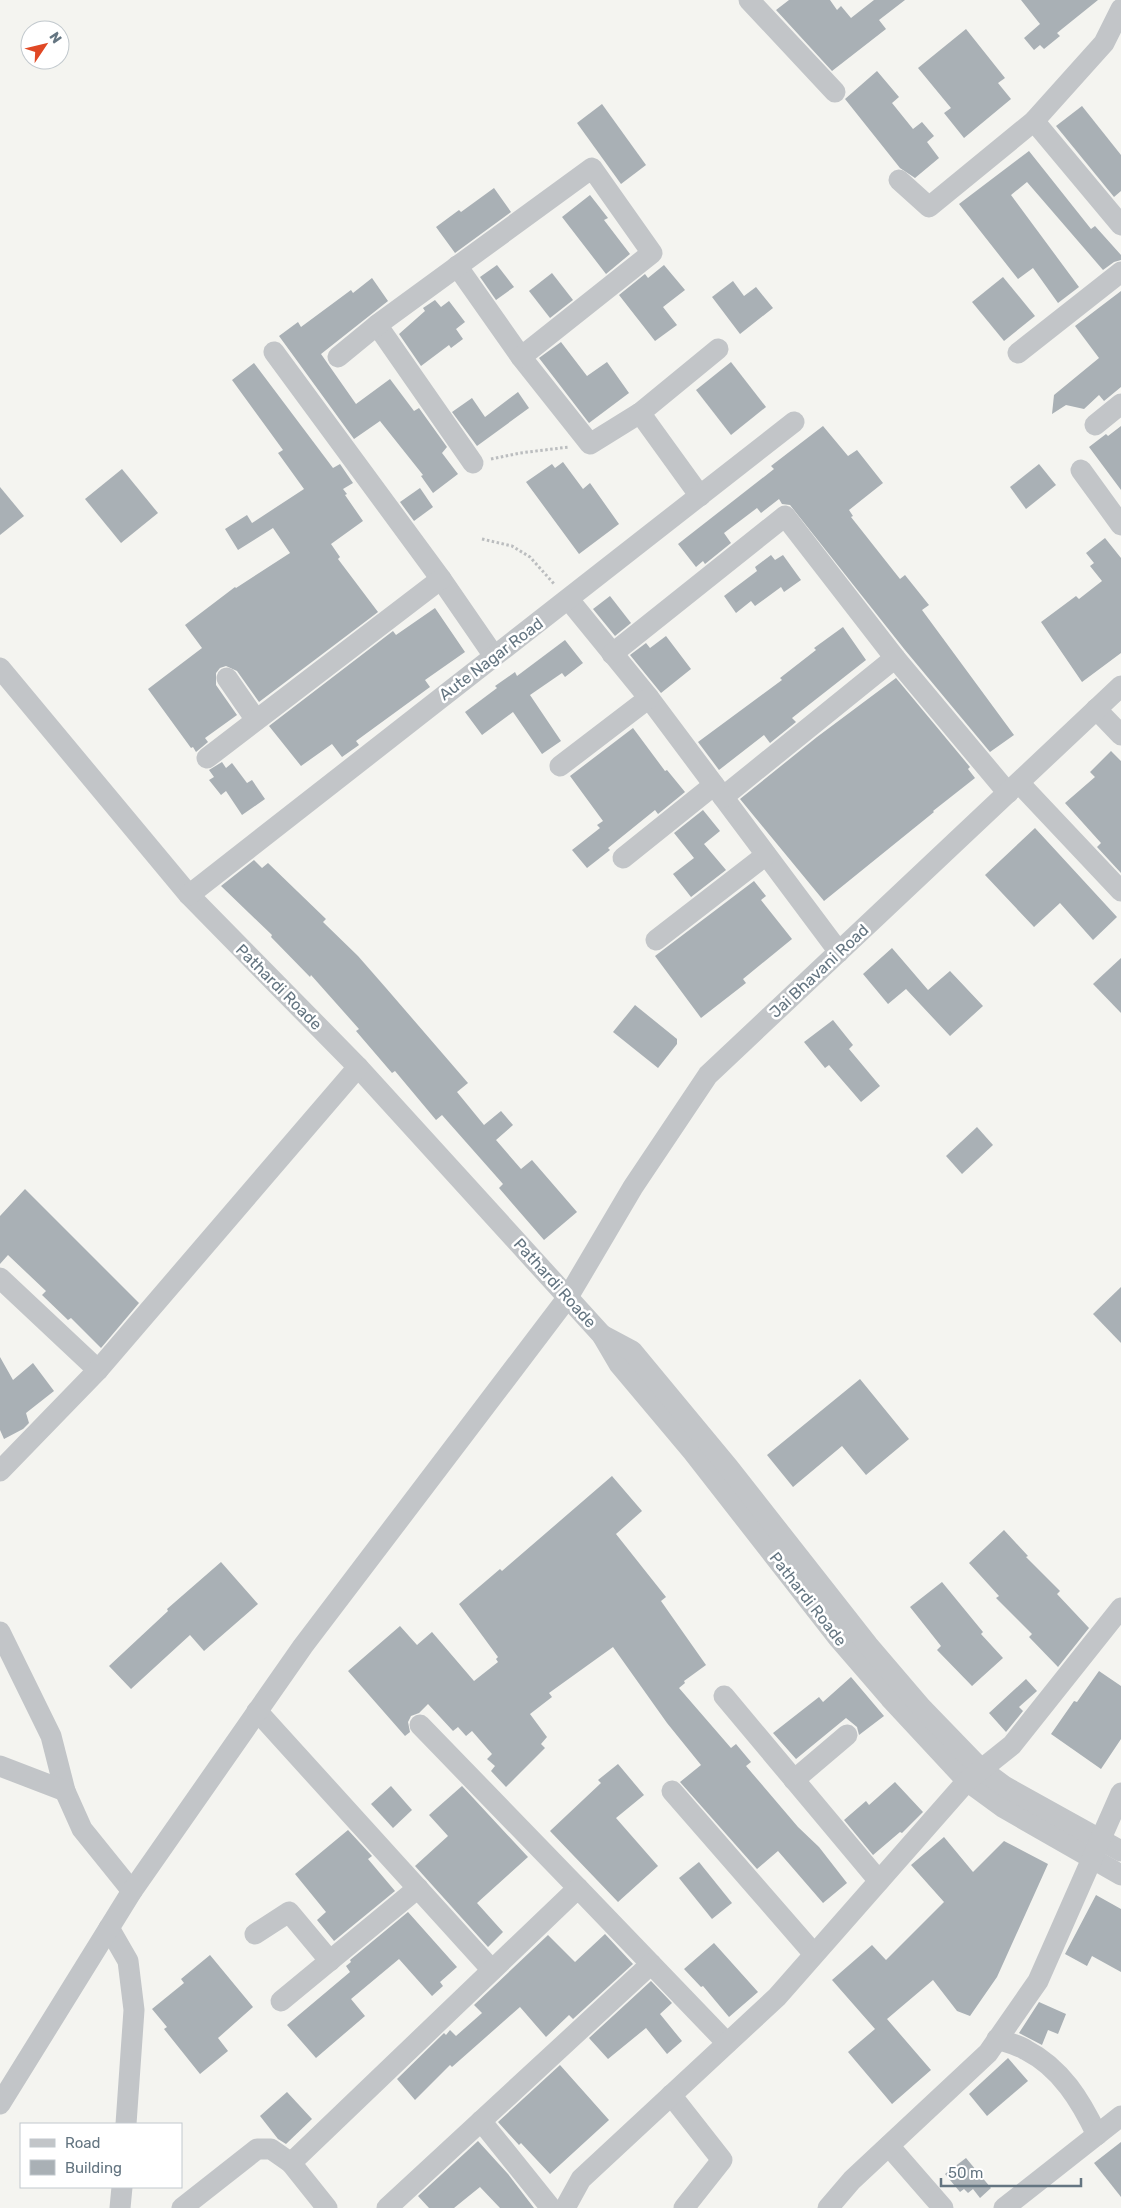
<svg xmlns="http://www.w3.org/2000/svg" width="1121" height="2208" viewBox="0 0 1121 2208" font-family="Rubik,sans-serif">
  <rect width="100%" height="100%" fill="#f4f4f0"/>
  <!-- building -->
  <g fill="#a9b0b5">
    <path d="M789,0H830L837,10L841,6L851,18L874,0H905L879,20L886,29L832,71L776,10Z"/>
    <path d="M1021,0H1098L1057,33L1060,36L1044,49L1040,45L1034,50L1024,38L1040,24Z"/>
    <path d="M966,29L1005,78L998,83L1011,99L964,138L944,113L951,108L918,68Z"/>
    <path d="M877,71L899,97L892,103L913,129L922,122L934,136L927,142L939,158L915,178L900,168L845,99Z"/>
    <path d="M602,104L646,165L621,184L577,123Z"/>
    <path d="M1082,106L1121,155V191L1114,197L1056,126Z"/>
    <path d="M1029,151L1091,229L1095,226L1121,255V260L1114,262L1103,270L1027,182L1011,195L1079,287L1058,303L1033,268L1018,279L959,204Z"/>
    <path d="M494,188L511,212L455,253L436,227L459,210L461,212Z"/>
    <path d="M590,195L608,218L604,220L630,254L606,274L562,217Z"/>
    <path d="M497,265L514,287L496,300L480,277Z"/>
    <path d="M664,265L685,290L663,307L677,325L655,341L619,295L645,274L648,278Z"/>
    <path d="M552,273L573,300L550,318L529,291Z"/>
    <path d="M1003,277L1035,316L1004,341L972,302Z"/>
    <path d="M372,278L388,301L321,354L356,404L390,379L414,411L419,408L447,447L442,453L458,474L433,493L421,476L423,475L380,421L354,439L279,336L298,322L301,327L351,290L353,293Z"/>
    <path d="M733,281L744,296L756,287L773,308L740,334L712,297Z"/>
    <path d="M1121,291V387L1104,401L1099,395L1084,409L1066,405L1052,414L1054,395L1099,358L1075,326Z"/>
    <path d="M435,300L441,307L449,301L465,322L456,329L463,339L451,348L449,345L421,366L399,334L425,311L423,308Z"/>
    <path d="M561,342L587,376L607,362L629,393L589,423L539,358Z"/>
    <path d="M731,362L766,407L731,435L696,390Z"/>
    <path d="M254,363L333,468L340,464L353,483L343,489L347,494L345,495L363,521L331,544L340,557L338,559L378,612L259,702L237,671L226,666L220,668L216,673V685L237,715L205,738L208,742L196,752L193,747L191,748L148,689L202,648L185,625L235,587L236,588L290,553L273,528L238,550L225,529L247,515L252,523L304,489L278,453L283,450L232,380Z"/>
    <path d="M518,392L529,408L477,446L452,412L472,398L485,417Z"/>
    <path d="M823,426L848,456L857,450L883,483L849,510L853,516L851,517L900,579L905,575L929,605L922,610L1014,735L990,752L905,650L790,505L782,504L779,499L761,513L757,508L724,533L731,543L705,564L703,561L696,567L678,544L774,469L771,466Z"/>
    <path d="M1121,426V490L1089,447L1106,434L1108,436Z"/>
    <path d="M563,462L583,489L590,483L619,524L579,554L526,482L552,464L555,468Z"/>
    <path d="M1039,464L1056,485L1026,509L1010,487Z"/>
    <path d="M122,469L158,513L121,543L85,499Z"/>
    <path d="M0,487L24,516L0,535Z"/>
    <path d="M420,488L433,507L414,521L400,502Z"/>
    <path d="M1105,538L1121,558V653L1082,682L1041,622L1076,596L1079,599L1102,581L1090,566L1094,563L1086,553Z"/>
    <path d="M771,555L775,560L783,555L801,580L784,592L781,587L755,606L751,601L736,613L724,596L757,571L755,567Z"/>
    <path d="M610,596L631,623L615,636L593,609Z"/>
    <path d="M435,608L465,652L425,680L430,687L356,741L359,745L342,757L332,744L301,766L269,726L393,631L396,635Z"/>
    <path d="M843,627L866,660L792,718L796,722L770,743L764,735L719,770L698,742L782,680L780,678L816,650L814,648Z"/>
    <path d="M666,636L691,669L661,693L630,655L646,643L650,648Z"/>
    <path d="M565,640L583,663L565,677L562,673L530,695L561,741L542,754L513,712L482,735L465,712L497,688L495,686L515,672L517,676Z"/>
    <path d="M896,678L970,767L968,769L975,778L933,811L934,812L824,901L740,799L817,737Z"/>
    <path d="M633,728L665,771L667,770L685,792L658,814L655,810L608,848L610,850L587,868L572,850L600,828L597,825L603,821L570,776Z"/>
    <path d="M1111,751L1121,761V873L1097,847L1101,843L1065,803L1095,777L1090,772Z"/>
    <path d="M222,762L226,768L232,763L247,783L252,780L265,799L242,815L226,791L221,795L209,780L214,777L209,770Z"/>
    <path d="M703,810L720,831L704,844L726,870L691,897L673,874L694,858L674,833Z"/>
    <path d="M1035,828L1117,917L1093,940L1060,903L1034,927L985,875Z"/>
    <path d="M254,860L262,868L268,863L326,919L323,922L358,956L386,988L468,1083L457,1092L484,1125L501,1111L513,1125L496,1140L521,1169L532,1160L577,1212L544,1240L499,1188L503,1184L442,1115L436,1120L395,1071L392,1073L356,1031L359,1029L311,975L310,977L271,937L272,935L221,886Z"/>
    <path d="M754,881L766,896L761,900L792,939L743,979L746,983L701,1018L655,956Z"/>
    <path d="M892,948L928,990L950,971L983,1006L950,1036L906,989L888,1004L863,974Z"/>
    <path d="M1121,958V1013L1093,984Z"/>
    <path d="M635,1005L677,1039V1044L658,1068L613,1032Z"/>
    <path d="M833,1020L853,1045L849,1049L880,1086L861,1102L829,1065L825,1068L804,1042Z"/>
    <path d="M977,1127L993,1145L962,1174L946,1156Z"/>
    <path d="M25,1189L139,1303L101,1348L71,1318L68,1320L42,1295L46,1291L8,1255L0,1264V1216Z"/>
    <path d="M1121,1287V1343L1093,1314Z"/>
    <path d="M0,1357L13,1380L33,1363L54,1391L26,1413L29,1423L23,1429L4,1439L0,1430Z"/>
    <path d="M860,1379L909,1439L866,1475L842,1446L793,1487L767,1455Z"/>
    <path d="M612,1476L642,1511L616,1534L666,1597L661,1601L706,1665L684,1681L685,1683L679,1688L731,1748L736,1744L751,1762L746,1766L798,1827L819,1847L847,1883L823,1903L778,1851L757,1869L680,1782L701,1765L667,1723L613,1647L549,1693L552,1697L530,1714L547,1737L541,1744L545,1748L506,1787L491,1771L495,1766L487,1759L492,1754L472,1731L466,1736L458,1727L453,1731L428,1704L419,1713L411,1716L408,1722L410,1732L405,1736L348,1671L400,1626L417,1645L432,1632L474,1681L498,1662L496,1659L498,1657L459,1604L500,1569L502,1571Z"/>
    <path d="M1004,1530L1028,1556L1026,1557L1060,1591L1057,1594L1089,1628L1058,1667L1029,1637L1032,1634L996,1598L999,1596L969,1563Z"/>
    <path d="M221,1562L258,1604L204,1651L190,1635L131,1689L109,1666L168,1611L167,1609Z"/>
    <path d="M942,1582L983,1632L981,1634L1003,1658L972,1686L937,1650L941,1646L910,1607Z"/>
    <path d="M1099,1671L1121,1686V1739L1101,1769L1051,1734L1074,1701L1077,1702Z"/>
    <path d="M851,1677L884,1716L859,1735L857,1727L846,1718L796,1759L773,1733L819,1697L823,1702Z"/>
    <path d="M1026,1679L1037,1691L1019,1707L1023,1711L1006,1732L989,1713Z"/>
    <path d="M618,1764L644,1795L616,1818L658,1866L618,1902L550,1831L601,1783L598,1780Z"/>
    <path d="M895,1782L923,1812L902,1833L900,1832L873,1855L844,1820L866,1801L869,1805Z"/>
    <path d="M391,1786L412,1810L393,1828L371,1804Z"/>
    <path d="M462,1786L528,1857L477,1903L503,1932L488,1947L415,1866L448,1836L429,1815Z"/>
    <path d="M348,1830L372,1856L368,1859L395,1891L334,1941L317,1920L326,1912L295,1874Z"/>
    <path d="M944,1837L973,1872L1004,1841L1048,1864L997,1977L970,2016L957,2011L933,1980L887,2019L931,2070L892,2104L848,2052L875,2029L832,1980L872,1945L886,1960L944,1902L911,1865Z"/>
    <path d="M699,1862L732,1903L712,1919L679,1878Z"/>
    <path d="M1096,1895L1121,1909V1972L1092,1956L1087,1966L1065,1954Z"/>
    <path d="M408,1912L457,1967L440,1982L443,1986L432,1996L399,1959L351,1999L365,2016L316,2058L287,2025L350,1972L346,1966L351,1962L350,1960Z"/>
    <path d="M605,1934L633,1964L573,2019L569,2015L546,2037L520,2007L452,2067L450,2065L415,2100L397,2079L444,2033L446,2035L450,2030L456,2036L482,2013L474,2005L548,1935L575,1962Z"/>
    <path d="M714,1943L758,1992L729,2017L703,1986L701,1987L684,1969Z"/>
    <path d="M210,1955L253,2007L218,2038L228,2051L200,2074L164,2029L167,2027L152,2009L184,1983L181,1979Z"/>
    <path d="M651,1981L672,2003L660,2014L682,2041L667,2054L646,2028L608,2059L589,2038Z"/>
    <path d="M1039,2002L1066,2014L1058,2034L1048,2030L1042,2045L1019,2033Z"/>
    <path d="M1008,2058L1028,2081L987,2116L969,2094Z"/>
    <path d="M560,2065L609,2120L550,2174L521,2143L519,2145L498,2122Z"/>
    <path d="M287,2092L312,2119L286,2144L278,2139L260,2116Z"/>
    <path d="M478,2141L508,2174L534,2208H500L480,2187L454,2208H429L418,2196Z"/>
    <path d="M1121,2142V2197L1094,2163Z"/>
    <path d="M966,2158L991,2188L980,2198L973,2189L968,2193L964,2189L960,2192L945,2174Z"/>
  </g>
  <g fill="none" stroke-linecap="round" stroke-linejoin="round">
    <!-- path -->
    <g stroke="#bbbdbf" stroke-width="3" stroke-dasharray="2.5 2.5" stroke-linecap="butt">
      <path d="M491,459L520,453L569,447"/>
      <path d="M482,539L512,546L530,557L555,585"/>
    </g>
    <!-- minor -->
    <g stroke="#c2c5c8" stroke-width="21">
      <path d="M749,0L835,92"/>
      <path d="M1034,121L1121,225"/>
      <path d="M899,180L929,207L1034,121L1104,43L1121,9"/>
      <path d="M457,266L521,357L590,444L640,413L718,349"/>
      <path d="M377,325L473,463"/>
      <path d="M274,352L441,579L494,656"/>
      <path d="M1018,353L1121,272"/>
      <path d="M338,357L377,325L592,168L652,253L521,357"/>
      <path d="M640,413L700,496"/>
      <path d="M1095,425L1121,404"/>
      <path d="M1081,470L1121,525"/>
      <path d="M569,600L649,698L839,952"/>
      <path d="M612,654L785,516L895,658"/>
      <path d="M0,668L189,895L358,1067L602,1335L619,1364L693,1452L839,1639L890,1698L967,1781L1004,1808L1121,1875"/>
      <path d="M227,678L256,720"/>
      <path d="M1096,709L1121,735"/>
      <path d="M207,758L441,579"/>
      <path d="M560,766L649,698"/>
      <path d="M1019,783L1121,891"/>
      <path d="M723,797L895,658L1008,793"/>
      <path d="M623,858L714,785"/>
      <path d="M189,895L794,422"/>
      <path d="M656,940L766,855"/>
      <path d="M0,1278L98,1370"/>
      <path d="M602,1335L632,1351L729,1468L868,1645L921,1707L981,1769L1004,1786L1121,1851"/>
      <path d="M0,1471L98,1370L358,1067"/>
      <path d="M0,1632L51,1736L65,1791L82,1829L132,1891"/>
      <path d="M724,1696L879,1881"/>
      <path d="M257,1711L492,1970"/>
      <path d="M420,1725L578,1888"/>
      <path d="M0,1766L65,1791"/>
      <path d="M794,1780L847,1735"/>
      <path d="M672,1791L814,1954"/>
      <path d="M109,1928L128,1961L134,2010L126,2124"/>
      <path d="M255,1934L289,1912L330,1961"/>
      <path d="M281,2001L418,1888"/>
      <path d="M997,2039C1007,2042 1018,2045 1026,2050C1061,2068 1081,2101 1097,2135"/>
      <path d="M671,2095L722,2160L684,2208"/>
      <path d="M0,2104L132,1891L303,1646L568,1297L633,1187L708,1075L1121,686"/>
      <path d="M481,2121L551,2208"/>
      <path d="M889,2146L943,2208"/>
      <path d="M120,2208L122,2187"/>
      <path d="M182,2208L257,2149H271L291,2163"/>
      <path d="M327,2208L291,2163L578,1888L727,2043"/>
      <path d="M387,2208L651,1964"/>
      <path d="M565,2208L581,2179L777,1997L967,1781L1012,1745L1121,1608"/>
      <path d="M828,2208L852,2180L988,2053L1038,1981L1121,1793"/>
      <path d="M1004,2208L1121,2116"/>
    </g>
  </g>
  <g text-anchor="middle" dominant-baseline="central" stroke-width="5" stroke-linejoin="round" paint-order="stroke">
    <!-- street labels -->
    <g font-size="16" fill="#647581" stroke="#fff">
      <text transform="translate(491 659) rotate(-37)">Aute Nagar Road</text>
      <text transform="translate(819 971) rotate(-43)">Jai Bhavani Road</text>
      <text transform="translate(279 987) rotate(45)">Pathardi Roade</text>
      <text transform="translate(555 1283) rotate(48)">Pathardi Roade</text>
      <text transform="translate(808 1599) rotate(52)">Pathardi Roade</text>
    </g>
  </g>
  <!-- legend -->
  <rect x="20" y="2123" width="162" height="65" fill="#ffffff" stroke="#c1c8cd"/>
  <rect x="30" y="2139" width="25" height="8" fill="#c2c5c8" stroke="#c1c8cd"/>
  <text x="65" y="2148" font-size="15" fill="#647581">Road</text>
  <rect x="30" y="2160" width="25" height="15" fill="#a9b0b5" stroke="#c1c8cd"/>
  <text x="65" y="2173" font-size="15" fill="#647581">Building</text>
  <!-- north arrow -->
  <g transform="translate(45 45) rotate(55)"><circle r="24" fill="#ffffff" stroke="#c1c8cd"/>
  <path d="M0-4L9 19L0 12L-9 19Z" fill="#e04825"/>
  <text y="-8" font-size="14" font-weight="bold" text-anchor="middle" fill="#647581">N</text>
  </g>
  <!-- scale -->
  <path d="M941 2178v8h140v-8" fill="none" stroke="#647581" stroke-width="2.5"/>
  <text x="948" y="2178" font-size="15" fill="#647581" stroke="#ffffff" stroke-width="4" paint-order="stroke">50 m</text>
</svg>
